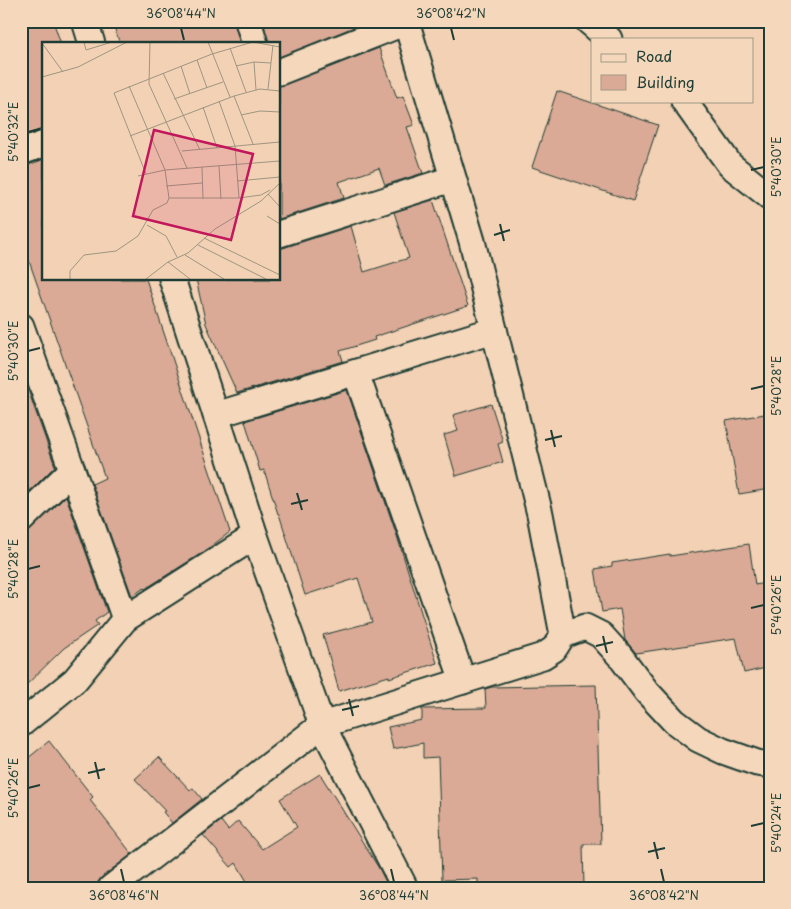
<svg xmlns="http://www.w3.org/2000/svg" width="791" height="909" viewBox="0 0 791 909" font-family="'Playpen Sans',sans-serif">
  <rect width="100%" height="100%" fill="#f3d1b5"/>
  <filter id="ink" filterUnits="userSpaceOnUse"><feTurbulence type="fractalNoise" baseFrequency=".02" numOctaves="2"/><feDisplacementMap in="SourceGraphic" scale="10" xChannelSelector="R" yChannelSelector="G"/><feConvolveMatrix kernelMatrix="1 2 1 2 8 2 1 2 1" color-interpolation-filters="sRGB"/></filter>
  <g filter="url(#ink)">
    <!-- building -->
    <g fill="#daaa96" stroke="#1f3d34">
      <path d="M21,21H53L61,44H44V130H39L21,137Z"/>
      <path d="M112,21H234L240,44H120Z"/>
      <path d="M263,21H369L279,57V44H269Z"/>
      <path d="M379,48L397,98L403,96L414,125L407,127L423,173L385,185L379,168L339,182L344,198L279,219V86L284,85Z"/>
      <path d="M557,91L658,125L633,201L532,167Z"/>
      <path d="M44,159V279H146L230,532L205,551L145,589L144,588L132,596L92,484L105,478L21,238V166H26Z"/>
      <path d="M433,200L468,306L374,337L375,340L340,351L343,361L237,393L206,324L196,279H279V248H283L351,226L364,272L409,258L394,212Z"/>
      <path d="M21,370L55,466L30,491L21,476Z"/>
      <path d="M347,390L397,536L437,663L389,678V676L339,691L323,635L372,622L358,578L305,595L279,514H278L264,470L260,471L245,421Z"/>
      <path d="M491,404L503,442L498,444L503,462L456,476L444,435L458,431L453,415Z"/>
      <path d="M770,413V489L739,494L726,421Z"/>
      <path d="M66,496L107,612L95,621L98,625L64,648L21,690V535L31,530Z"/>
      <path d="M749,544L755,585L770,582V667L744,673L736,638L636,653L625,640L620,609L602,612L595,569L612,566V563L670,554V556Z"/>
      <path d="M596,685L601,844H583L584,888H478V879L442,880L438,757L423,758V743L393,749L388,727L422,720V709L486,708L485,689L492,687Z"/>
      <path d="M49,741L93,797L90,800L132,854L102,877L98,882L97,888H21V764Z"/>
      <path d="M159,757L190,790L193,788L202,799L172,823L163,812L165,811L135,779Z"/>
      <path d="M320,774L380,870L389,888H251L236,863L231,867L203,835L221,821L228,830L238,821L262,849L297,827L280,799Z"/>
    </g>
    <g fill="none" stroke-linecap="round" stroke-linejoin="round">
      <!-- street casing -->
      <g stroke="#1f3d34" stroke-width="29">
        <g id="street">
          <path d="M85,21L92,44"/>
          <path d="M248,21L255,44"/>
          <path d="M588,21L609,39"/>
          <path d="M279,72L406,22"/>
          <path d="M684,101L730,165L770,197"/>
          <path d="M21,152L44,144"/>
          <path d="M279,234L452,179"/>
          <path d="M172,279L255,536L322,725L405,888"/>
          <path d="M21,326L125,619"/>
          <path d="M356,373L463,681"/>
          <path d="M216,415L494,330"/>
          <path d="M21,520L72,470"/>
          <path d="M563,635L585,627L601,635L620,656L647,692L674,721L698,739L723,751L757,763L770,765"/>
          <path d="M21,724L75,680L125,619L255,536"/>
          <path d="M111,888L322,725L543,656L554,649L563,635L540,514L472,241L406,21"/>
        </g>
      </g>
      <!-- street -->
      <use href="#street" stroke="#f5d8bb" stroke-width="25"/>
    </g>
  </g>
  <!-- ticks -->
  <path fill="none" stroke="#1f3d34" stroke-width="2" d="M181,28L184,40M451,28L454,40M28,132L40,129M751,170L764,167M500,224L504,241M494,235L510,230M28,351L40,348M751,389L764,386M551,430L555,447M545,440L562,436M297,493L302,510M291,504L308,500M28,569L40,566M751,608L764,605M603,636L607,653M596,646L613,642M349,699L353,716M342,710L359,706M95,762L99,779M88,773L105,769M28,788L40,785M751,826L764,823M654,842L658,859M648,852L665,848M121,869L124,882M391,869L394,882M661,869L664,882"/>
  <!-- overview -->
  <g transform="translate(42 42)">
    <rect width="238" height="238" fill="#f3d1b5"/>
    <path fill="none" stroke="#9e9681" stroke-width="1" d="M42,0L44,8L70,0M108,0L107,42L145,126M166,0L188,55M211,0L238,5M0,1L21,30M188,6L204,50M155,18L165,46M212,20L214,48M139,24L148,52M194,24L212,20L229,21M121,31L158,108M0,35L36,25L85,0M87,44L123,128L127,156H197L219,153L228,148M226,47L231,3M192,54L211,102M132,57L181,40M177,59L193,104L197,156M161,65L175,106M199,73L218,69L238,70M88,94L192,54L218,47L238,49M140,109L238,100M177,124L179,157M160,125L161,157M104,132L72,51L170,12L211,0M96,134L123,128L238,119M195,139L238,135M124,144L160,141M226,152L238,165M225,174L238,182M105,183L124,194L135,215M162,196L238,233M156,203L224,237M143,213L182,237M126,220L148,237M28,237V229L42,213L74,209L96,194L111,168L125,161L127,156M104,237L126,220L146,211L173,187L219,159L238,141"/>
    <path fill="#c2185b" fill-opacity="0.15" stroke="#c2185b" stroke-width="2.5" d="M112,88L211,112L189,198L91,174Z"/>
    <rect width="238" height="238" fill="none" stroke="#1f3d34" stroke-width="2.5"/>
  </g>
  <!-- margin -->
  <rect width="791" height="909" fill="none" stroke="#f5d8bb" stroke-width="55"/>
  <!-- legend -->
  <rect x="591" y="38" width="162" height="65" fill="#f5d8bb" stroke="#9f9a85"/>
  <rect x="601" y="54" width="25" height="8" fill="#f5d8bb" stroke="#9f9a85"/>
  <text x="636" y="62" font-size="15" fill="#1f3d34">Road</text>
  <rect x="601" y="75" width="25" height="15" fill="#daaa96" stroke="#9f9a85"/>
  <text x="636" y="88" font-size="15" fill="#1f3d34">Building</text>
  <rect x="28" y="28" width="736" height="854" fill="none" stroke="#1f3d34" stroke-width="2"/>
  <g font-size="12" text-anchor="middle" fill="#1f3d34">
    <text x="181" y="18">36°08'44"N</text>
    <text x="451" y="18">36°08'42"N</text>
    <text transform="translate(14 132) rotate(-90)" y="4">5°40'32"E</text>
    <text transform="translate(777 167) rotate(-90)" y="4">5°40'30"E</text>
    <text transform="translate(14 351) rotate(-90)" y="4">5°40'30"E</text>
    <text transform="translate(777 386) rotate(-90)" y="4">5°40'28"E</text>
    <text transform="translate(14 569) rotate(-90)" y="4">5°40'28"E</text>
    <text transform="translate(777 605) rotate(-90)" y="4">5°40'26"E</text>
    <text transform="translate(14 788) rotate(-90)" y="4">5°40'26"E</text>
    <text transform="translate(777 823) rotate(-90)" y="4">5°40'24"E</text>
    <text x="124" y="900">36°08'46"N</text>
    <text x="394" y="900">36°08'44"N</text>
    <text x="664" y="900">36°08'42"N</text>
  </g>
</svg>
